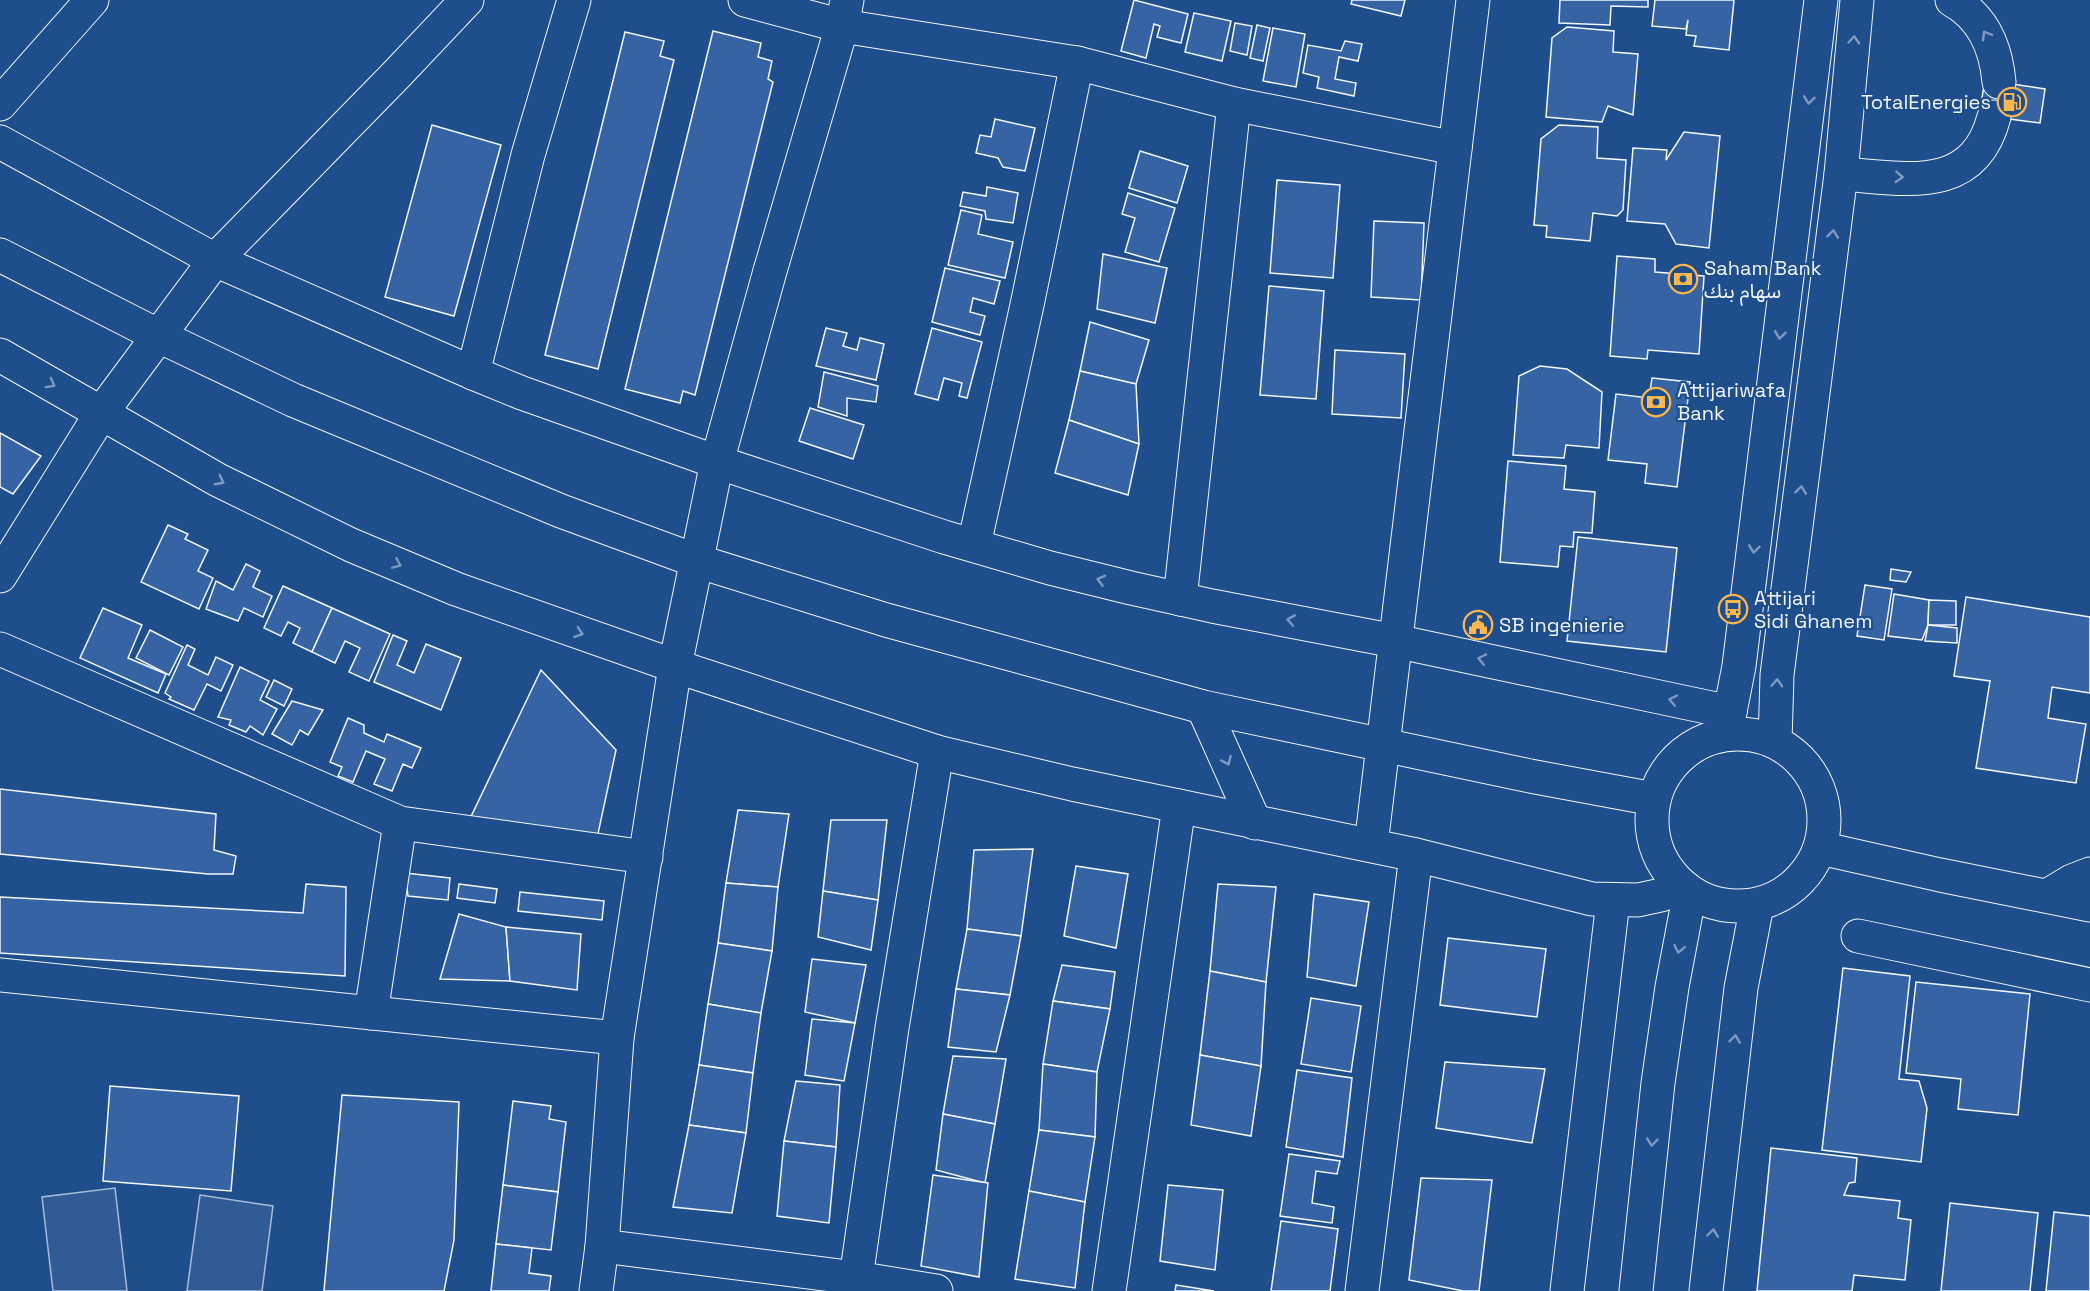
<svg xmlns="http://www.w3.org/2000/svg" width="2090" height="1291" viewBox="0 0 2090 1291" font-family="'Space Grotesk','Noto Sans Arabic',sans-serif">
  <rect width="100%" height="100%" fill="#1f4e8c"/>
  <!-- built -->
  <g fill="#305b95" stroke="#a8bbd7" stroke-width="1.5">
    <path d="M115,1188L127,1291H53L42,1197Z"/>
    <path d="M200,1195L273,1206L262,1291H187Z"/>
  </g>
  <!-- building -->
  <g fill="#3563a3" stroke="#f2f6ff" stroke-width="1.5">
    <path d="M1134,0L1188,14L1181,43L1157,37L1160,26L1154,24L1146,58L1121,51Z"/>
    <path d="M1352,0H1405L1401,16L1351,4Z"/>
    <path d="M1560,0H1648V7L1611,6L1610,25L1559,23Z"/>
    <path d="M1655,0H1734L1729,50L1694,46L1696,36L1686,35L1688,20L1686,29L1652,26Z"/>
    <path d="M1194,13L1231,21L1222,61L1185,52Z"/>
    <path d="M1235,23L1252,26L1247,55L1230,51Z"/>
    <path d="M1257,25L1270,28L1263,61L1250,58Z"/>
    <path d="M1567,27L1614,31L1613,52L1638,54L1633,115L1608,106L1602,122L1546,117L1552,38Z"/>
    <path d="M1273,28L1305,34L1296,87L1263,81Z"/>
    <path d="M713,31L761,43L758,57L772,61L768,79L773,82L695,395L683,391L680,403L625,389Z"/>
    <path d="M625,32L664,41L660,56L674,60L598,369L545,355Z"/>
    <path d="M1345,41L1362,44L1358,61L1339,57L1335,79L1356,83L1354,96L1317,88L1319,77L1303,73L1308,45L1341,51Z"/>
    <path d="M1985,80L2045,89L2040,123L1979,115Z"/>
    <path d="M995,119L1035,128L1025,171L1003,167L998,158L976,153L980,135L991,137Z"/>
    <path d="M432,125L501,145L454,316L385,297Z"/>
    <path d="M1559,125L1598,127L1597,158L1626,160L1623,210L1617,216L1593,213L1590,241L1546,237L1547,226L1534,225L1541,139Z"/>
    <path d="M1684,132L1720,136L1709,248L1676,244L1665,224L1627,221L1633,148L1667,150L1666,160Z"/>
    <path d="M1140,151L1188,166L1177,203L1129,188Z"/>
    <path d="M1277,180L1340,185L1333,278L1270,273Z"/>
    <path d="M987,187L1018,193L1013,223L986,219L985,211L960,206L963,192L986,196Z"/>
    <path d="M1128,193L1175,208L1159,262L1125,252L1135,218L1122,214Z"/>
    <path d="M961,210L982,215L978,234L1013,242L1005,278L948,265Z"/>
    <path d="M1374,221L1424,223L1421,300L1371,297Z"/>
    <path d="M1103,254L1167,268L1155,323L1097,309Z"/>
    <path d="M1617,256L1655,259V272L1704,276L1699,354L1648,350L1647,359L1610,356Z"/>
    <path d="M945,268L1000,281L994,304L973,298L970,312L985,316L980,335L932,322Z"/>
    <path d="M1269,286L1324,291L1316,399L1260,395Z"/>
    <path d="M1090,322L1149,340L1136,384L1080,371Z"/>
    <path d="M826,328L847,333L843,346L857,350L860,338L884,344L876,380L816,366Z"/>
    <path d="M932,328L982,342L967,398L959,396L962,383L944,378L938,400L915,394Z"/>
    <path d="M1335,350L1405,354L1401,418L1332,414Z"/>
    <path d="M1540,366L1567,369L1602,392L1599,448L1566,445L1564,458L1513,455L1519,376Z"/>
    <path d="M1080,371L1136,384L1139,444L1069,420Z"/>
    <path d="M824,372L878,386L876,402L847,398V416L818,407Z"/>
    <path d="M1652,378L1690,382L1677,487L1645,483L1647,464L1608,460L1616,394L1649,398Z"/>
    <path d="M810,408L864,425L853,459L799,441Z"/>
    <path d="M1069,420L1139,444L1128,495L1055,473Z"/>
    <path d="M0,433L41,456L13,494L0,487Z"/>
    <path d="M1508,461L1566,466L1564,489L1595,492L1592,533L1574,532L1573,547L1560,546L1558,567L1500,562Z"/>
    <path d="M168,525L188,534L185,539L208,550L198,571L213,578L199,609L141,582Z"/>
    <path d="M1578,537L1677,548L1666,652L1567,641Z"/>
    <path d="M246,564L260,571L253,587L272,596L263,617L244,608L238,621L206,609L216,581L233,590Z"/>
    <path d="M1891,569L1911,572L1906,582L1890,580Z"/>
    <path d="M1865,585L1892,589L1884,640L1857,636Z"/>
    <path d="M283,586L332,608L312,652L293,643L300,628L288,622L281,636L264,628Z"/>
    <path d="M1894,594L1929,600L1928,625L1922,640L1888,636Z"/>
    <path d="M1966,597L2090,617V693L2052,687L2048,718L2086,724L2076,783L1976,768L1990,681L1954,676Z"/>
    <path d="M1929,600L1956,601V625H1928Z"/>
    <path d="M103,608L142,625L128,658L166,674L158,693L80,658Z"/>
    <path d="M332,608L390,634L369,681L349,672L360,648L345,641L335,663L312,652Z"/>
    <path d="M1928,625L1957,628V643L1925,641Z"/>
    <path d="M150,630L183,647L169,675L136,658Z"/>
    <path d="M393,635L407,641L397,665L414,673L426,644L461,658L441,710L374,682Z"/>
    <path d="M187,645L195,649L188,665L208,675L216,657L233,665L221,691L207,684L194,710L169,699L171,697L165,693Z"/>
    <path d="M240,667L269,681L260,700L277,709L263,735L250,726L246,732L229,725L231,720L218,717Z"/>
    <path d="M541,670L616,750L596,843L467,825Z"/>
    <path d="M274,680L292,689L284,706L266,697Z"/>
    <path d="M292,701L323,710L308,735L300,730L292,745L272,734Z"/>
    <path d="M348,718L364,725V733L384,742L387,734L421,748L412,768L403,764L392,791L374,784L385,759L366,751L353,782L338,776L342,767L330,762Z"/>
    <path d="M0,789L216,814L214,850L236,856L233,874H208L0,854Z"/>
    <path d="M738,810L789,814L778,887L726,883Z"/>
    <path d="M831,820H887L878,900L823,891Z"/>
    <path d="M1033,849L1021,936L967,929L974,850Z"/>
    <path d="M1076,866L1128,874L1116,948L1064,936Z"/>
    <path d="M405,873L450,878L448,900L408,896Z"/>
    <path d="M726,883L778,887L772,951L718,943Z"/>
    <path d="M306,884L346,887L345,976L0,953V897L303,913Z"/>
    <path d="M459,884L497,889L495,903L457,898Z"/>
    <path d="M1218,884L1276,887L1266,982L1210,971Z"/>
    <path d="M823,891L878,900L871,950L818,937Z"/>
    <path d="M520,892L604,901L602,920L518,911Z"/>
    <path d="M1314,894L1369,902L1356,986L1307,977Z"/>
    <path d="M459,914L506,927L510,981L440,979Z"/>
    <path d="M506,927L581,934L577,990L510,981Z"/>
    <path d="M967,929L1021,936L1010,995L956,989Z"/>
    <path d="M1448,938L1546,949L1537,1017L1440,1005Z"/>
    <path d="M718,943L772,951L761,1013L708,1004Z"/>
    <path d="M812,959L866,965L855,1023L805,1012Z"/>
    <path d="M1062,965L1115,972L1110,1009L1053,1001Z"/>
    <path d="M1843,968L1910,976L1899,1079L1919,1081L1927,1108L1921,1162L1822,1150Z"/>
    <path d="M1210,971L1266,982L1261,1066L1200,1055Z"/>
    <path d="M1916,982L2030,994L2018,1115L1958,1109L1961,1079L1906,1073Z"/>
    <path d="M956,989L1010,995L996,1052L948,1047Z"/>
    <path d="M1311,998L1361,1006L1351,1072L1301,1064Z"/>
    <path d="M1053,1001L1110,1009L1097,1072L1043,1064Z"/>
    <path d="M708,1004L761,1013L753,1073L699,1065Z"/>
    <path d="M812,1019L855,1023L844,1081L805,1075Z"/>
    <path d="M1200,1055L1261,1066L1251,1136L1191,1125Z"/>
    <path d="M953,1056L1006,1059L995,1124L943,1114Z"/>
    <path d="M1445,1062L1545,1069L1532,1143L1436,1128Z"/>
    <path d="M1043,1064L1097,1072L1095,1137L1039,1130Z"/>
    <path d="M699,1065L753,1073L746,1133L689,1125Z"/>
    <path d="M1297,1070L1352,1078L1343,1157L1286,1147Z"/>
    <path d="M796,1081L840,1085L836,1147L784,1141Z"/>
    <path d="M110,1086L239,1096L231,1191L103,1181Z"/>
    <path d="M342,1095L459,1102L454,1240L444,1291H324Z"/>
    <path d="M513,1101L551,1106L549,1119L566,1122L558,1192L503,1185Z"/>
    <path d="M943,1114L995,1124L985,1183L936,1170Z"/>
    <path d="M689,1125L746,1133L732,1213L673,1207Z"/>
    <path d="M1039,1130L1095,1137L1085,1202L1029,1191Z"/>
    <path d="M784,1141L836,1147L829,1223L777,1216Z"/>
    <path d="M1771,1148L1857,1158L1855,1182L1849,1183L1844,1195L1900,1201L1898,1218L1911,1220L1905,1280L1854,1275L1852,1291H1757Z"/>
    <path d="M1289,1154L1340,1161L1337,1174L1316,1171L1312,1203L1334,1207L1332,1223L1280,1216Z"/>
    <path d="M933,1175L988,1183L979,1277L921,1266Z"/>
    <path d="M1421,1178L1492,1180L1479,1291H1463L1409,1280Z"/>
    <path d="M503,1185L558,1192L551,1250L496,1244Z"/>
    <path d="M1168,1185L1223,1190L1215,1270L1160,1261Z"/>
    <path d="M1029,1191L1085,1202L1075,1288L1015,1279Z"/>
    <path d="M1950,1203L2038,1213L2030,1291H1941Z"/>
    <path d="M2054,1212L2090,1216V1291H2046Z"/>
    <path d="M1281,1221L1338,1229L1330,1291H1271Z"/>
    <path d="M496,1244L532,1248L529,1273L551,1276L549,1291H491Z"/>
    <path d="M1176,1285L1214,1291H1175Z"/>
  </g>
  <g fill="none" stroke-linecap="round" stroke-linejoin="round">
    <!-- minor casing -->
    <g stroke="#f2f6ff" stroke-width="35">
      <g id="minor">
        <path d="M745,0L842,26L1077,63L1234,104L1455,148"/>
        <path d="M1952,0C1983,17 1996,48 1999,82"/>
        <path d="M0,104L92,0"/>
        <path d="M0,142L215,260L473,373L522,393L717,462L944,537L1050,568L1131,588L1212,606L1395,641L1730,712"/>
        <path d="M1841,174C1904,178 1973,196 1994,117"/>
        <path d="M0,255L159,336L293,400L561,511L697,561L886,620L1203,707L1530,776L1654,799"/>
        <path d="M0,355L218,480L351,545L456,589L675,666L937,752L1072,784L1416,855L1592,899L1638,900L1661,895L1684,887"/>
        <path d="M473,373L528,155L574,0"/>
        <path d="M974,545L1027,305L1077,63"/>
        <path d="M0,576L102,412L215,260L396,75L467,0"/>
        <path d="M1180,599L1234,104"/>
        <path d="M0,649L400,823L646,857"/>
        <path d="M1203,707L1255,823"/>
        <path d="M1371,845L1473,0"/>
        <path d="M1820,848L1940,875L2090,905"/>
        <path d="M2047,896L2072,881L2090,874"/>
        <path d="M1858,936L2090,985"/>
        <path d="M0,975L617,1038"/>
        <path d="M371,1013L400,823"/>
        <path d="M602,1246L856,1278L936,1291"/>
        <path d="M856,1278L892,1028L937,752"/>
        <path d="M596,1291L602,1246L617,1038L675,666L717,462L770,271L842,26L847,0"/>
        <path d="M1109,1291L1179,806"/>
        <path d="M1362,1291L1416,855"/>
        <path d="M1567,1291L1613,901"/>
      </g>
    </g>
    <!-- major casing -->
    <g stroke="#f2f6ff" stroke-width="35">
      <g id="major">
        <circle cx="1738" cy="820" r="86"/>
        <path d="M1723,735L1730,712L1739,666L1821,0"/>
        <path d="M1775,742L1777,675L1841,174L1857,0"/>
        <path d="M1636,1291L1658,1083L1672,987L1690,892"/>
        <path d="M1706,1291L1741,988L1757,905"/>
      </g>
    </g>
    <!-- minor -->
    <use href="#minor" stroke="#1f4e8c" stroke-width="33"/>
    <!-- major -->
    <use href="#major" stroke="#1f4e8c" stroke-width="33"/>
  </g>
  <!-- one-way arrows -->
  <defs><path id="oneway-chevron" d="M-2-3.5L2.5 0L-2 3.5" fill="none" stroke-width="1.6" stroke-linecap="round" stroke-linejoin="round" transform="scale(1.5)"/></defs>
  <g stroke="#7e9ac0">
    <use href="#oneway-chevron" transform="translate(1986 35) rotate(-120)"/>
    <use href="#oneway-chevron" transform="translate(1854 40) rotate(-85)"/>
    <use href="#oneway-chevron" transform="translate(1809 100) rotate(97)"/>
    <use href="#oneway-chevron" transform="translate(1899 177) rotate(4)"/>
    <use href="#oneway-chevron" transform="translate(1833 234) rotate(-83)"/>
    <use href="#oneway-chevron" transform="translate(1780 335) rotate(97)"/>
    <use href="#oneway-chevron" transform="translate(51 384) rotate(29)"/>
    <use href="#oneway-chevron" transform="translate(220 481) rotate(28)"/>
    <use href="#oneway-chevron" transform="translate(1801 490) rotate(-83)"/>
    <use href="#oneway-chevron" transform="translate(1754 549) rotate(97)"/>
    <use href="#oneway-chevron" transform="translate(397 564) rotate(23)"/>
    <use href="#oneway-chevron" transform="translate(1101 580) rotate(-166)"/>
    <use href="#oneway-chevron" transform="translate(1291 620) rotate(-169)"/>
    <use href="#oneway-chevron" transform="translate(579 633) rotate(19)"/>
    <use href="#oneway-chevron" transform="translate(1482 659) rotate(-168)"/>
    <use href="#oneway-chevron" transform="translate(1777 683) rotate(-87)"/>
    <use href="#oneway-chevron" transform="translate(1673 700) rotate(-168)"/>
    <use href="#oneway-chevron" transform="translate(1227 761) rotate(66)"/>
    <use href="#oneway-chevron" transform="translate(1679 949) rotate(101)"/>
    <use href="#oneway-chevron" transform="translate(1735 1039) rotate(-83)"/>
    <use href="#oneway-chevron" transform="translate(1652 1142) rotate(96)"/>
    <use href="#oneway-chevron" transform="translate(1713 1233) rotate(-83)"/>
  </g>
  <!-- icons -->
  <defs>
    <g id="fuel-ring" transform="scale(1.5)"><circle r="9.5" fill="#1f4e8c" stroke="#ffb74d" stroke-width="1.5"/><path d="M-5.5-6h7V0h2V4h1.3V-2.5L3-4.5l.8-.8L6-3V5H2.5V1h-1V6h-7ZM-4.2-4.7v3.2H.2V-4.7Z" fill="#ffb74d"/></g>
    <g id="bank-ring" transform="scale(1.5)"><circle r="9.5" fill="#1f4e8c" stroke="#ffb74d" stroke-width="1.5"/><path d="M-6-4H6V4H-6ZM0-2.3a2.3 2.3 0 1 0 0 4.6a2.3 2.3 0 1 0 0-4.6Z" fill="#ffb74d"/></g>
    <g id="bus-ring" transform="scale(1.5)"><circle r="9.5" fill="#1f4e8c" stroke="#ffb74d" stroke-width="1.5"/><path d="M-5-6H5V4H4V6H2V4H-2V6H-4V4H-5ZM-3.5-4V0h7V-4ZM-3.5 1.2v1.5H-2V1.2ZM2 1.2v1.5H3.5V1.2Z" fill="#ffb74d"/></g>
    <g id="civic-ring" transform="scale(1.5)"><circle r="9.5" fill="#1f4e8c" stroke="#ffb74d" stroke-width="1.5"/><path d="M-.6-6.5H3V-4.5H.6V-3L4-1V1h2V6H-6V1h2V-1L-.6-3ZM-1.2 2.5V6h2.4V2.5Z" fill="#ffb74d"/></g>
  </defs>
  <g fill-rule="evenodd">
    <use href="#fuel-ring" x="2012" y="102"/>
    <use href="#bank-ring" x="1683" y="279"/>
    <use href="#bank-ring" x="1656" y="402"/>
    <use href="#bus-ring" x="1733" y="609"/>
    <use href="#civic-ring" x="1478" y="625"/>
  </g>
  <g text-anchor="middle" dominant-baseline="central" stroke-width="4.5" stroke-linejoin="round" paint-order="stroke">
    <!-- poi labels -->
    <g font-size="20" fill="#f2f6ff" stroke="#1f4e8c" text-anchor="start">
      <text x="1991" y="102" text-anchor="end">TotalEnergies</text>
      <text x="1704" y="268">Saham Bank<tspan x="1704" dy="23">سهام بنك</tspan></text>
      <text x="1677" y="390">Attijariwafa<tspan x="1677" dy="23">Bank</tspan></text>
      <text x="1754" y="598">Attijari<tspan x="1754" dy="23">Sidi Ghanem</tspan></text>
      <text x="1499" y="625">SB ingenierie</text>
    </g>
  </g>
</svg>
